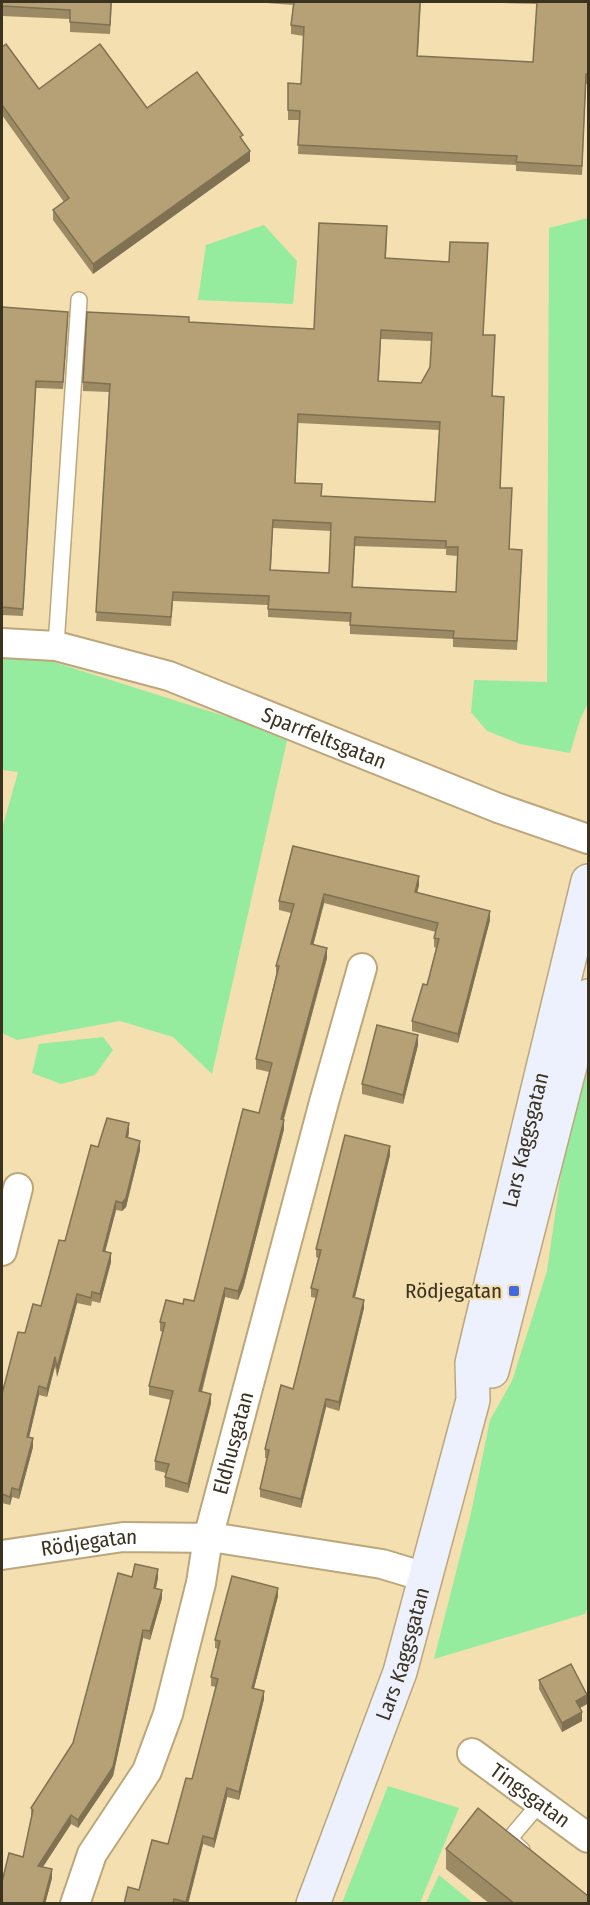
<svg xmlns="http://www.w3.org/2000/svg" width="590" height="1905" viewBox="0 0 590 1905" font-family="'Fira Sans Condensed',sans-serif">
  <rect width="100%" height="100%" fill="#f4dfb1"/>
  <!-- green -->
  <g fill="#95ec9e">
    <path d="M588,218V703L580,720L570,753L520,744L487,731L471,712L474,680L547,682L549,228Z"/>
    <path d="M264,225L297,261L293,304L198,300L206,245Z"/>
    <path d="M2,656L38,657L288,736L212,1074L173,1037L120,1021L17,1040L2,1033V829L18,772L2,770Z"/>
    <path d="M103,1037L113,1050L95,1075L61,1084L32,1073L39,1044Z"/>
    <path d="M588,1069V1606L585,1614L434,1659L471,1513L490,1420L512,1381L547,1271L563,1159Z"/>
    <path d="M388,1786L459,1808L420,1903H342Z"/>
    <path d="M439,1875L473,1903H426Z"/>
  </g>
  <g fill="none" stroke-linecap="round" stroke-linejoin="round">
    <!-- lane casing -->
    <g stroke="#bba77b" stroke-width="18">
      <g id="lane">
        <path d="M56,646L79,300"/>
        <path d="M522,1850L514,1843L512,1836L540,1803"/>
      </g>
    </g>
    <!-- street casing -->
    <g stroke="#bba77b" stroke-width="32">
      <g id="street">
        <path id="s1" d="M2,643L56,646L169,676L498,808L588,839"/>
        <path d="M2,1251L18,1188"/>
        <path id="s2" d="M2,1555L123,1537L217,1538L382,1564L425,1577"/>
        <path id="s3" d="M472,1753L588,1838"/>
        <path id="s4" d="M75,1904L92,1854L147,1771L168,1714L201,1583L208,1538L324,1102L362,968"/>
      </g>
    </g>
    <!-- secondary casing -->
    <g stroke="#bba77b" stroke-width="36">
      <g id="secondary">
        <path d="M492,1371L588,996"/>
        <path id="s5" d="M313,1904L400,1672L473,1400L472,1363L481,1325L588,881"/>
      </g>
    </g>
    <!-- lane -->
    <use href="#lane" stroke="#fff" stroke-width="15"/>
    <!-- street -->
    <use href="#street" stroke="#fff" stroke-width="28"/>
    <!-- secondary -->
    <use href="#secondary" stroke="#ecf1fd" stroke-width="33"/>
  </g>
  <!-- wall -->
  <g fill="#9c8a65" fill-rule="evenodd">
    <path d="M2,2H112L110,34L70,32V19L2,16Z"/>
    <path d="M254,2H421L418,56L533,62L537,4L468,2H588V84H586L582,175L516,171V165L298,154L299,120H288V83L301,84L304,36L291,34V25L293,5Z"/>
    <path d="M2,47L39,89L147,108L243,141L250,161L93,274L53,220V210L64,202L2,115Z"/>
    <path d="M387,235L386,258L484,335L493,396L501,488L510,549L522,558L517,650L453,647V639L350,634V622L268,617V605L173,601L171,626L96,621L109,392L83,391V382L189,322L314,329ZM381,339L431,341L430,367L421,383L379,381ZM298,423L439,430L435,502L321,496L295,483ZM273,528L331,531L329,573L271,570ZM355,546L446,549V555L457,556L456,592L353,587Z"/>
    <path d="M2,307L68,319L63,389L36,388L23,616L2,615Z"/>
    <path d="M293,846L419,885L417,893L490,920L458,1043L412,1031V1021L427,985L436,948L434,947V938L436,932L324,903L313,945L327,958L284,1119V1129L243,1288L238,1300L225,1297L202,1392L211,1403L188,1493L165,1487V1477L166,1473L155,1470V1461L171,1400L149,1395V1386L163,1332L160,1331V1322L183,1304L194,1301L259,1113L269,1072L256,1069V1059L276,975V966L291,913L279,910V901Z"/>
    <path d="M418,1045L403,1104L362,1094V1084Z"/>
    <path d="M129,1132L128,1138L140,1150L126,1207L122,1211L116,1210L105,1251L111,1262L100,1303L92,1301L91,1306L77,1303L57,1377L55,1366L47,1397L39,1395L29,1437L33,1447L19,1499L12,1497L10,1505L2,1503V1394L25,1333L41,1306L65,1241L98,1147Z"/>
    <path d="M390,1155L355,1297L364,1308L339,1411L326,1407L301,1508L260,1497V1489L267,1458H265V1449L293,1389L316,1298L311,1297V1288L318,1258L316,1257V1249Z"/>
    <path d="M132,1577L158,1578L156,1588L162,1598L150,1640L143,1638L113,1776L78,1828L71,1824L43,1867L52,1878L45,1904H2L23,1857L32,1817H31V1808L73,1743Z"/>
    <path d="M278,1596L254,1688L264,1699L239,1800L227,1797L214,1848L203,1844L188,1904H124L139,1890L168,1844L192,1779L216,1687L211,1686V1677L218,1649L215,1648V1640Z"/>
    <path d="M539,1680L587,1704L580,1708L582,1721L562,1732L539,1689Z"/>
    <path d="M446,1849L588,1904H490L446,1869Z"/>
  </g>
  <!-- shaded-wall -->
  <g fill="#7f7152">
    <path d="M250,151V161L93,274V264Z"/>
    <path d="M419,876V885L415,902V892Z"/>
    <path d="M324,894V903L311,954V944Z"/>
    <path d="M490,911V920L458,1043V1034Z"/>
    <path d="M327,948V958L281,1128V1119Z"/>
    <path d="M418,1035V1045L403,1104V1095Z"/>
    <path d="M284,1120V1129L243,1288L238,1300V1291Z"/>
    <path d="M129,1123V1132L126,1146V1137Z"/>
    <path d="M140,1141V1150L126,1207L122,1211V1203Z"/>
    <path d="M390,1146V1155L353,1305V1297Z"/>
    <path d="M116,1201V1210L103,1260V1251Z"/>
    <path d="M111,1253V1262L100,1303V1294Z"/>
    <path d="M225,1288V1297L199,1401V1391Z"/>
    <path d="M77,1294V1303L57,1377V1368Z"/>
    <path d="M364,1300V1308L339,1411V1402Z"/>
    <path d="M55,1357V1366L47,1397V1389Z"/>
    <path d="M39,1386V1395L27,1446V1437Z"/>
    <path d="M211,1394V1403L188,1493V1484Z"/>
    <path d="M326,1399V1407L301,1508V1499Z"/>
    <path d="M33,1438V1447L19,1499V1490Z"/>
    <path d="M12,1488V1497L10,1505V1497Z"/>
    <path d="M158,1569V1578L154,1596V1588Z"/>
    <path d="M278,1588V1596L252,1696V1688Z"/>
    <path d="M162,1590V1598L150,1640V1631Z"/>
    <path d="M143,1630V1638L113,1776L78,1828V1820Z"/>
    <path d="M264,1691V1699L239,1800V1792Z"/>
    <path d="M587,1695V1704L576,1710V1701Z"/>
    <path d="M582,1712V1721L562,1732V1723Z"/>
    <path d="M227,1788V1797L214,1848V1839Z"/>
    <path d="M71,1815V1824L38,1874V1866Z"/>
    <path d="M203,1836V1844L188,1904H186Z"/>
    <path d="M52,1869V1878L45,1904H43Z"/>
  </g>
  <!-- building -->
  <g fill="#b5a175" stroke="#7f7152" stroke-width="1.5" fill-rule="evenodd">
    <path d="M2,2H111L110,25L70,22V10L2,6Z"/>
    <path d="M294,2H420L417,56L533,62L537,2H588V74H586L582,166L516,162L517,156L298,145L300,111L288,110V83L301,84L304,27L291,25Z"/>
    <path d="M6,44L39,89L100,44L147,108L197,72L243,135L240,137L250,151L93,264L53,210L69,198L2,105V47Z"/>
    <path d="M319,223L387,226L385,258L449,262L450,242L488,243L483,335H495L492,396L504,397L500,488H512L509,549L522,550L517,641L453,638L454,631L350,625L351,613L268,609L269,596L173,592L171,617L96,612L110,384L83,382L87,312L189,317V322L314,329ZM381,330L432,333L430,367L421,383L378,381ZM298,414L440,422L435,502L321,496L322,484L295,483ZM273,520L331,523L329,573L270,570ZM355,537L446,541V547H458L456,592L352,587Z"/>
    <path d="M2,307L68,312L63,382L36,381L23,609L2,607Z"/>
    <path d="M293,846L419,876L415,892L490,911L458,1034L412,1021L423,984L427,985L439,939L434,938L438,923L324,894L311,944L327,948L281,1119L284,1120L243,1278L238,1291L225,1288L199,1391L211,1394L188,1484L165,1477L169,1464L155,1461L173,1391L149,1386L165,1323L160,1322L166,1300L183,1304L184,1299L194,1301L243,1109L259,1113L272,1063L256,1059L279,966H276L294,904L279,901Z"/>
    <path d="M377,1025L418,1035L403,1095L362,1084Z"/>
    <path d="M107,1118L129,1123L126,1137L140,1141L126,1198L122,1203L116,1201L103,1251L111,1253L100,1294L92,1292L91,1298L77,1294L57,1368L55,1357L47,1389L39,1386L27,1437L33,1438L19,1490L12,1488L10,1497L2,1494V1394L18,1332L25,1333L33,1304L41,1306L59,1240L65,1241L91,1145L98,1147Z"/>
    <path d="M345,1135L390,1146L353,1297L364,1300L339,1402L326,1399L301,1499L260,1489L269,1450L265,1449L281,1385L293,1389L318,1290L311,1288L321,1250L316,1249Z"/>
    <path d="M135,1564L158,1569L154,1588L162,1590L150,1631L143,1630L113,1767L78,1820L71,1815L38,1866L52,1869L43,1904H2V1882L9,1853L23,1857L33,1810L31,1808L73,1743L118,1573L132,1577Z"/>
    <path d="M232,1576L278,1588L252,1688L264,1691L239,1792L227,1788L214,1839L203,1836L186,1902L174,1899L173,1904H124L128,1887L139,1890L152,1840L168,1844L186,1778L192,1779L218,1679L211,1677L220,1641L215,1640Z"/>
    <path d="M571,1664L587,1695L576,1701L582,1712L562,1723L539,1680Z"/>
    <path d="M478,1808L588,1896V1904H515L446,1849Z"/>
  </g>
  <!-- markers -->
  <rect fill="#4469dc" stroke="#f4dfb1" stroke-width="2" x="508" y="1285" width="12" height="12" rx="3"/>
  <g text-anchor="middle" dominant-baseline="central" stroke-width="4.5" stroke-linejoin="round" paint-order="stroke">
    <!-- street labels -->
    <g font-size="21" fill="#3b3320" stroke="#f4dfb1">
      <text stroke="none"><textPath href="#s1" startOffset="338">Sparrfeltsgatan</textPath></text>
      <text stroke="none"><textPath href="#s5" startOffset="796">Lars Kaggsgatan</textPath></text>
      <text stroke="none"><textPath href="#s4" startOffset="492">Eldhusgatan</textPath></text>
      <text stroke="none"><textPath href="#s2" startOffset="88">Rödjegatan</textPath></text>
      <text stroke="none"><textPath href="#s5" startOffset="266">Lars Kaggsgatan</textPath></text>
      <text stroke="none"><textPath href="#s3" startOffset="72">Tingsgatan</textPath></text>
    </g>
    <!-- poi labels -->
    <g font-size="21" fill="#3b3320" stroke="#f4dfb1" text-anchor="end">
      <text x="502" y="1291">Rödjegatan</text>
    </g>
  </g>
  <!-- border -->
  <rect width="590" height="1905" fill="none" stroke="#3b3320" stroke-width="6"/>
</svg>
